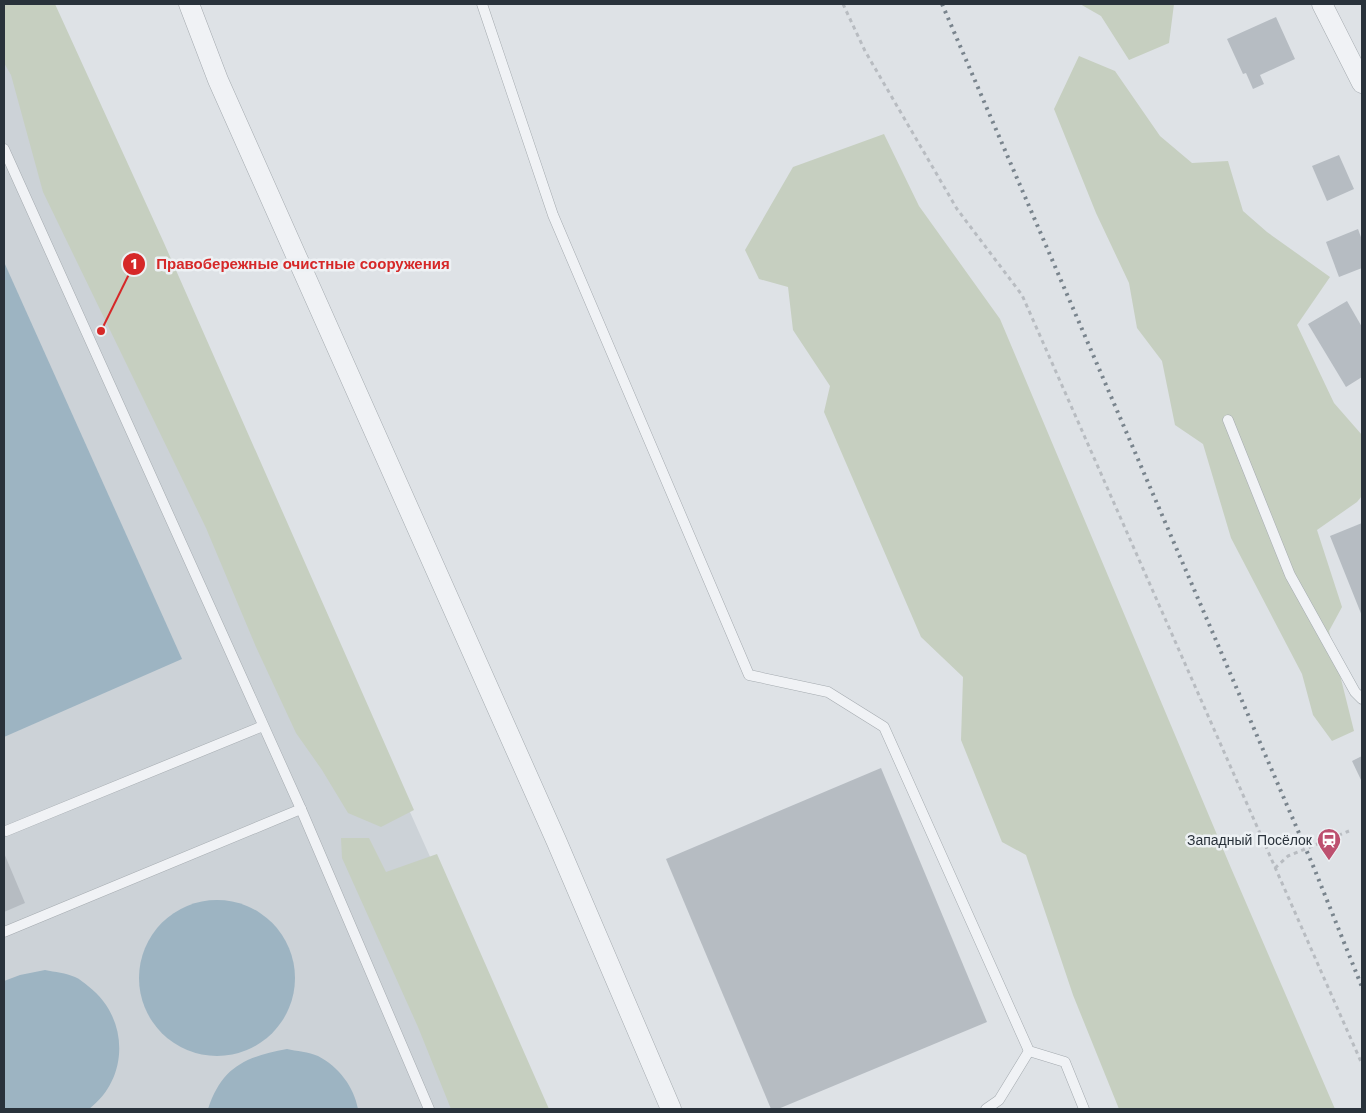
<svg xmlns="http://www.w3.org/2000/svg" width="1366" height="1113" viewBox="0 0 1366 1113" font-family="'Work Sans',sans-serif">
  <rect width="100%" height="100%" fill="#dee2e6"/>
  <!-- built -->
  <path fill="#ccd2d7" d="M4,4H54L341,658L543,1109H4Z"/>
  <!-- green -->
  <g fill="#c6cfc0">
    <path d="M4,4H55L164,243L414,810L381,827L348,813L322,770L296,733L256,647L206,528L43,192L11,75L4,63Z"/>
    <path d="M1080,4H1174L1169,43L1129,60L1101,16Z"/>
    <path d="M1079,56L1115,71L1160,136L1192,163L1228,161L1243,211L1267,232L1330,277L1297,325L1334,403L1362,435V496L1357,502L1317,530L1342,607L1329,631L1354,731L1332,741L1313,715L1302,674L1231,538L1203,444L1175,425L1162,361L1137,328L1129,283L1096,213L1054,109Z"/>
    <path d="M884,134L919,206L1000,319L1231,868L1335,1109H1119L1073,995L1026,855L1002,842L961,740L963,677L921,637L824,412L830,386L793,330L788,287L759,279L745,250L793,167Z"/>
    <path d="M341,838H369L386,872L437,854L549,1109H451L418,1027L342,858Z"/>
  </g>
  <!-- water -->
  <g fill="#9db4c2">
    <path d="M4,262L182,659L4,737Z"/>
    <circle cx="217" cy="978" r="78"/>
    <path d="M45,970C55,972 66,973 75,977C80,979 84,983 88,986C129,1017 130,1078 89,1109H4V981L20,975Z"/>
    <path d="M287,1049C296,1051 309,1052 318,1056C339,1067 354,1087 358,1109H208C222,1067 245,1057 287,1049Z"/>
  </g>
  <!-- building -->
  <g fill="#b6bcc2">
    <path d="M1276,17L1295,59L1260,75L1264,84L1253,89L1246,73L1243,74L1227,39Z"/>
    <path d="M1339,155L1354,189L1327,201L1312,166Z"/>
    <path d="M1358,229L1362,240V268L1339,277L1326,242Z"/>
    <path d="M1347,301L1362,327V377L1346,387L1308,324Z"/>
    <path d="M1362,523V616L1330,536Z"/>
    <path d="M1362,756V782L1352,761Z"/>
    <path d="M881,768L987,1022L778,1109H771L666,859Z"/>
    <path d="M4,853L25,903L4,912Z"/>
  </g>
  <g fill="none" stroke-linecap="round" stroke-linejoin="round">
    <!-- lane casing -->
    <g stroke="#a4aaaf" stroke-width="11">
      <g id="lane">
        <path d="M482,4L553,215L749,675L828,692L884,727L1029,1051L1065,1062L1084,1109"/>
        <path d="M4,149L301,809L429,1109"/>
        <path d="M1228,420L1290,575L1355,692L1362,699"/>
        <path d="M6,831L263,726"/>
        <path d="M4,932L301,809"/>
        <path d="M986,1109L999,1100L1029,1051"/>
      </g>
    </g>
    <!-- street casing -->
    <g stroke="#a4aaaf" stroke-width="21">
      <g id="street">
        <path d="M189,4L218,80L556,840L671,1109"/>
        <path d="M1322,4L1362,83"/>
      </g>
    </g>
    <!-- path -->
    <g stroke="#b8bcc1" stroke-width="3" stroke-dasharray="4 4" stroke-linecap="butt">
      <path d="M843,4L865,51L957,209L1022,295L1362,1064"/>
      <path d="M1275,868L1288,856L1349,831"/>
    </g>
    <!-- lane -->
    <use href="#lane" stroke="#f0f2f5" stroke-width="10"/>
    <!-- street -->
    <use href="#street" stroke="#f0f2f5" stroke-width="20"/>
    <!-- rail -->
    <path stroke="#79848d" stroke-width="4" stroke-dasharray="2.5 5" stroke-linecap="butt" d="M942,4L1314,868L1362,987"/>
  </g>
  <!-- icons -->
  <defs>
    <g id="station-pin" transform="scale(1.25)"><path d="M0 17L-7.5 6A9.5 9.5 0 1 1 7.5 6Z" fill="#bd506f" stroke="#edf1f4"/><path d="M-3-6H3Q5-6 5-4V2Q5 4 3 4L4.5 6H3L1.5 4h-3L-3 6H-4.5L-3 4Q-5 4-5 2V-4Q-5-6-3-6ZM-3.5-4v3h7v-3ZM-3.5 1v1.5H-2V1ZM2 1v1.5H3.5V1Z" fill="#fff"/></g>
  </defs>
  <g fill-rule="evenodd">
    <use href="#station-pin" x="1329" y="840"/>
  </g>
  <g text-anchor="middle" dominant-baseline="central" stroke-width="5" stroke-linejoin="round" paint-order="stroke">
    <!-- poi labels -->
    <g font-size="14" fill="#29323b" stroke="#edf1f4" text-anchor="end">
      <text x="1312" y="840">Западный Посёлок</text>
    </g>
  </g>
  <!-- callouts -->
  <path fill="none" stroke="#d62828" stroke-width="2" d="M101 331L134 264"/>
  <g fill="#d62828" stroke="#edf1f4" stroke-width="2">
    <circle cx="101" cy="331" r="5"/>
    <circle cx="134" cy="264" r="12"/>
  </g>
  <g font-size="15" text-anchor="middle" font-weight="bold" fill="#fff">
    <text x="134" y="269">1</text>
  </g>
  <g font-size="15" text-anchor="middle" font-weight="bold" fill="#d62828" stroke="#edf1f4" stroke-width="5" stroke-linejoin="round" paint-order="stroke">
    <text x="303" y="269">Правобережные очистные сооружения</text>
  </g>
  <!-- border -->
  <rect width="1366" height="1113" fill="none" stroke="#29323b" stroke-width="10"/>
</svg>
